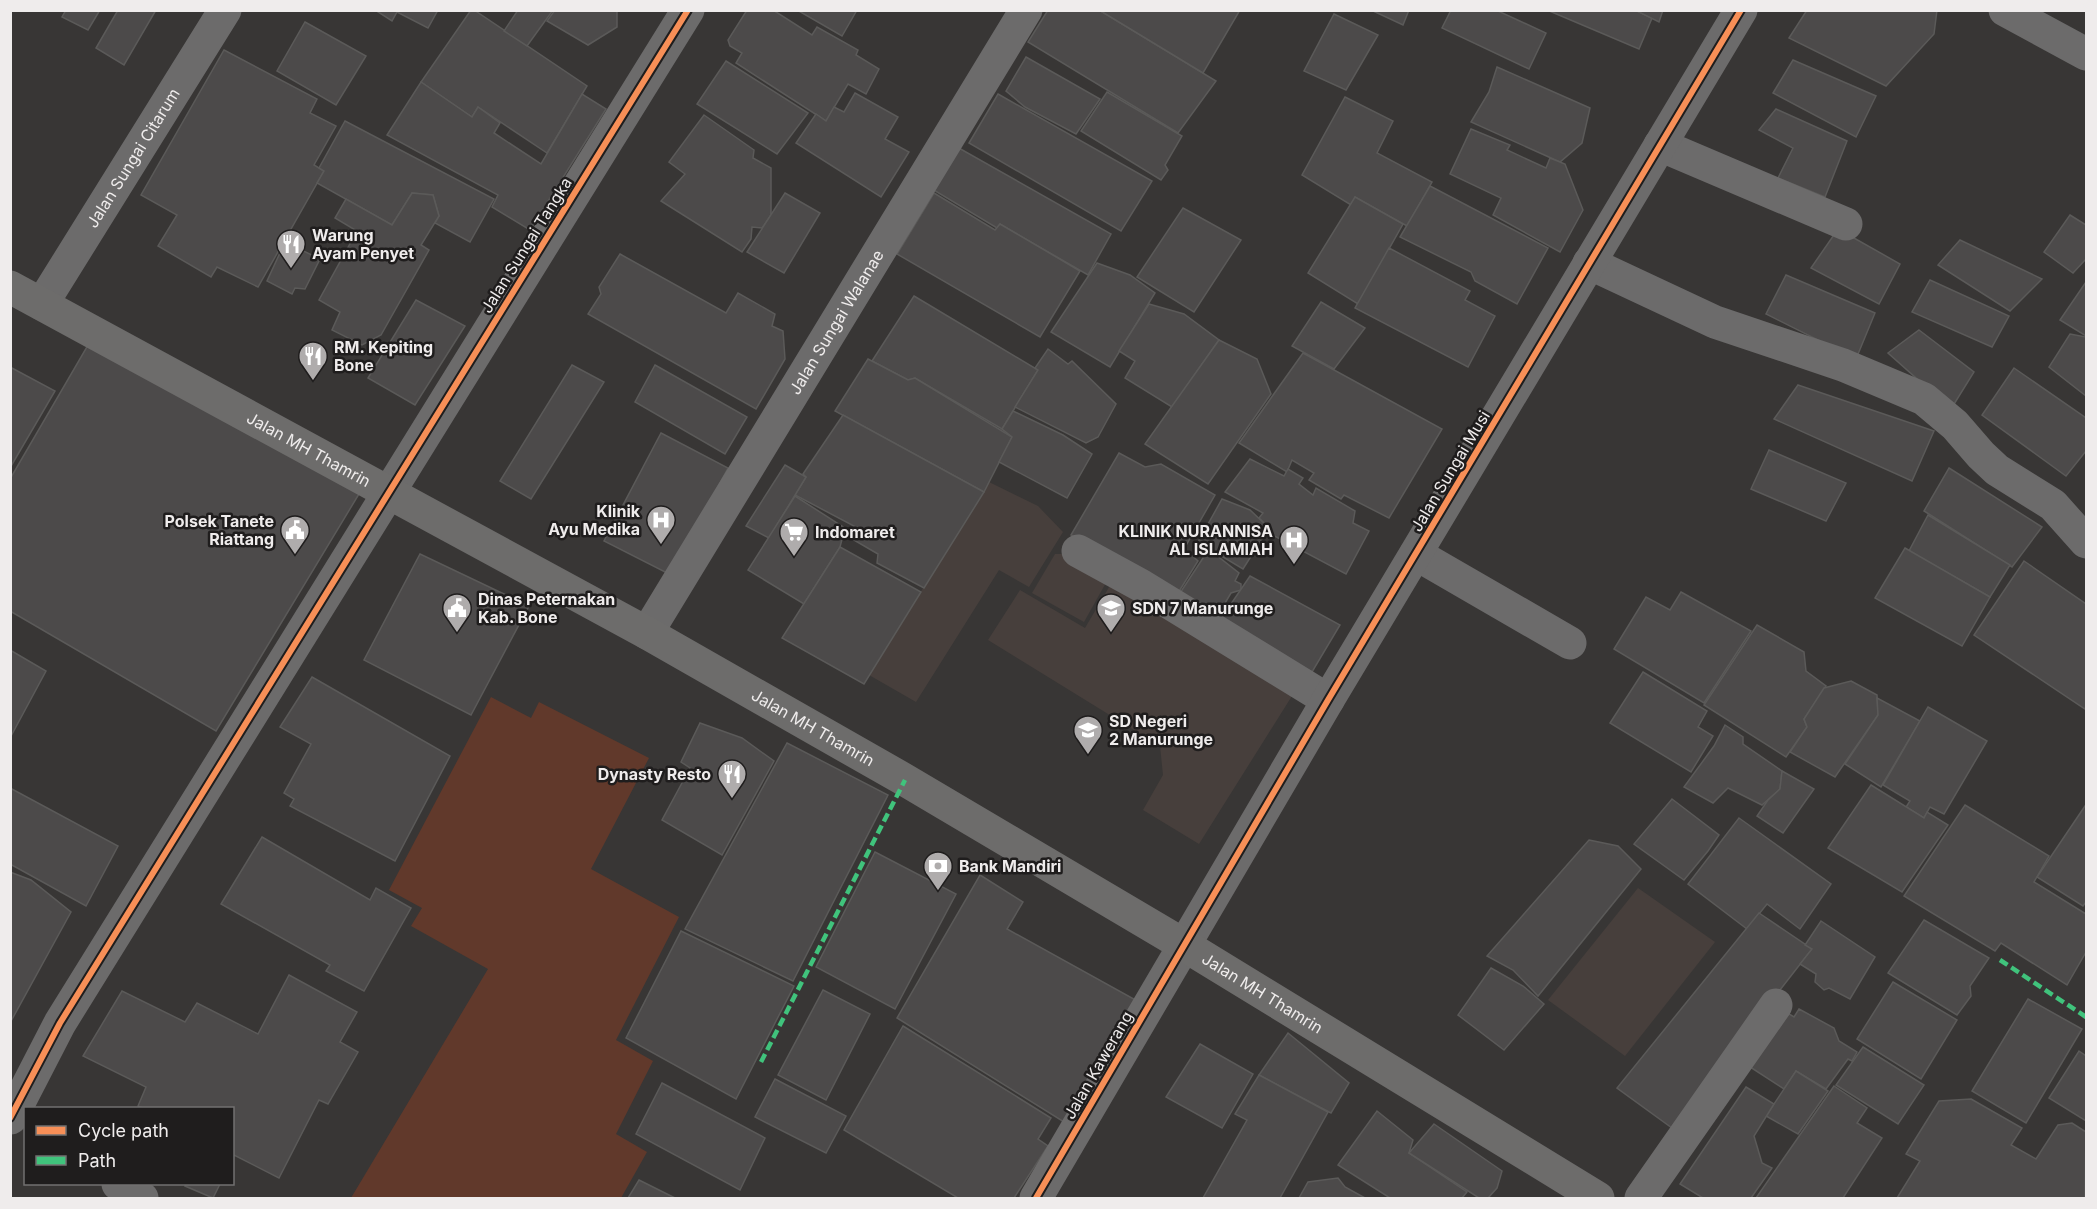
<svg xmlns="http://www.w3.org/2000/svg" width="2097" height="1209" viewBox="0 0 2097 1209" font-family="Inter,sans-serif">
  <rect width="100%" height="100%" fill="#383635"/>
  <!-- built -->
  <g fill="#473f3c">
    <path d="M989,482L1038,506L1063,532L1029,587L999,570L916,702L869,675Z"/>
    <path d="M1055,554H1070L1107,581L1084,622L1032,593Z"/>
    <path d="M1115,577L1297,688L1199,844L1143,810L1163,775L1160,746L988,640L1020,590L1085,628Z"/>
    <path d="M1638,888L1715,942L1625,1056L1548,1000Z"/>
  </g>
  <!-- green -->
  <path fill="#61392b" d="M491,697L531,718L539,702L649,758L591,869L679,917L616,1040L653,1061L616,1134L647,1152L621,1198H351L488,969L411,926L422,908L389,890Z"/>
  <!-- building -->
  <g fill="#4c4a4a" stroke="#5b5a59" stroke-width="1.5">
    <path d="M66,10H100L88,30L62,17Z"/>
    <path d="M118,10H156L124,65L96,48Z"/>
    <path d="M375,10H438L428,28L397,12L392,21Z"/>
    <path d="M471,10H474L587,86L547,153L478,107L472,117L421,82Z"/>
    <path d="M518,10H553L527,46L504,31Z"/>
    <path d="M555,10H617V27L588,45L547,21Z"/>
    <path d="M747,10H773L812,35L817,27L858,50L856,55L879,69L866,94L848,84L826,121L736,63L742,53L730,46L728,40Z"/>
    <path d="M797,10H857L842,36Z"/>
    <path d="M1048,10H1099L1216,81L1178,133L1028,42Z"/>
    <path d="M1099,10H1240L1203,73Z"/>
    <path d="M1371,10H1409L1403,25Z"/>
    <path d="M1451,10H1496L1546,33L1529,69L1442,28Z"/>
    <path d="M1547,10H1635L1652,18L1639,49Z"/>
    <path d="M1635,10H1663L1659,22Z"/>
    <path d="M1807,10H1937L1934,34L1886,86L1789,38Z"/>
    <path d="M1334,14L1378,35L1346,90L1304,71Z"/>
    <path d="M305,22L366,56L336,105L277,71Z"/>
    <path d="M224,50L317,99L310,113L336,126L314,165L324,171L258,287L217,267L211,277L158,246L177,215L141,195Z"/>
    <path d="M1026,57L1100,99L1076,134L1025,107L1006,91Z"/>
    <path d="M1793,60L1876,96L1856,137L1773,93Z"/>
    <path d="M726,61L808,113L777,154L697,104Z"/>
    <path d="M1497,67L1590,108L1582,143L1560,162L1471,122L1489,92Z"/>
    <path d="M421,82L472,117L478,107L500,123L494,133L541,164L582,94L606,109L530,230L492,207L498,195L387,135Z"/>
    <path d="M1107,92L1182,136L1165,165L1168,170L1161,180L1081,131Z"/>
    <path d="M855,93L898,117L885,139L909,152L881,197L796,143L816,114L826,121L834,107L844,112Z"/>
    <path d="M998,94L1152,181L1121,231L969,143Z"/>
    <path d="M1345,97L1393,121L1377,153L1432,182L1407,226L1355,197L1351,205L1302,175Z"/>
    <path d="M1776,109L1847,141L1825,197L1778,178L1793,148L1759,130Z"/>
    <path d="M704,115L754,150L753,158L771,168V215L762,228L752,227L751,239L742,252L661,201L685,174L669,162Z"/>
    <path d="M345,121L494,199L470,242L435,223L439,216L433,195L412,193L392,225L317,183L324,171L319,168Z"/>
    <path d="M1471,129L1510,145L1507,150L1546,168L1550,158L1565,164L1583,210L1560,252L1493,215L1501,198L1450,174Z"/>
    <path d="M957,147L1111,234L1088,275L1000,224L997,228L932,189Z"/>
    <path d="M1430,186L1548,248L1517,304L1475,281L1471,272L1400,237Z"/>
    <path d="M412,193L433,195L439,216L421,245L429,250L381,335L362,345L332,330L340,312L319,300L357,231L335,218L346,199L392,225Z"/>
    <path d="M785,193L820,213L784,273L747,252Z"/>
    <path d="M934,193L995,230L1000,224L1080,271L1040,337L897,254Z"/>
    <path d="M1355,197L1403,224L1358,304L1308,273Z"/>
    <path d="M1183,208L1241,240L1194,312L1137,277Z"/>
    <path d="M2070,215L2086,225V259L2073,273L2044,252Z"/>
    <path d="M1838,229L1900,264L1879,304L1811,268Z"/>
    <path d="M1960,240L2042,279L2010,311L1938,265Z"/>
    <path d="M285,242L320,259L305,289L295,288L292,294L267,281Z"/>
    <path d="M1389,248L1470,291L1465,300L1495,316L1468,367L1355,308Z"/>
    <path d="M620,254L726,313L738,293L775,314L772,326L783,331L785,359L756,409L588,314L601,294L599,287Z"/>
    <path d="M1097,263L1130,275L1155,293L1110,367L1051,332Z"/>
    <path d="M1786,275L1875,313L1856,359L1766,314Z"/>
    <path d="M1930,280L2009,316L1992,347L1912,312Z"/>
    <path d="M2086,282V336L2060,320Z"/>
    <path d="M914,296L1038,370L1002,429L915,378L908,380L872,361Z"/>
    <path d="M416,300L465,326L415,405L368,378Z"/>
    <path d="M1321,302L1365,328L1334,369L1292,346Z"/>
    <path d="M1149,304L1184,314L1219,340L1172,407L1125,378L1135,361L1119,351Z"/>
    <path d="M1919,330L1974,372L1951,409L1888,353Z"/>
    <path d="M2070,334L2086,337V396L2049,367Z"/>
    <path d="M1219,340L1257,359L1271,394L1208,484L1145,444Z"/>
    <path d="M88,345L362,489L216,731L10,611V479Z"/>
    <path d="M1048,349L1068,364L1072,361L1116,404L1098,437L1086,443L1015,407L1038,370L1035,368Z"/>
    <path d="M1303,353L1442,429L1389,518L1344,495L1341,499L1309,480L1314,473L1292,460L1287,472L1239,443Z"/>
    <path d="M868,359L908,380L915,378L1012,437L984,492L835,411Z"/>
    <path d="M572,365L604,382L531,499L500,481Z"/>
    <path d="M655,365L747,417L725,454L635,402Z"/>
    <path d="M10,367L55,391L10,468Z"/>
    <path d="M2014,368L2086,418V451L2066,476L1982,415Z"/>
    <path d="M1798,385L1934,431L1912,481L1774,419Z"/>
    <path d="M1013,411L1063,435L1092,454L1067,498L999,462L1012,437L1002,429Z"/>
    <path d="M843,415L984,492L924,588L877,563L878,554L847,536L854,526L795,495L806,477L803,474Z"/>
    <path d="M661,433L728,468L671,575L604,541Z"/>
    <path d="M1769,450L1846,483L1826,521L1751,489Z"/>
    <path d="M1119,453L1145,467L1161,464L1215,495L1184,549L1198,561L1178,593L1071,535Z"/>
    <path d="M1250,459L1284,476L1288,469L1303,478L1299,484L1313,495L1316,488L1355,511L1353,523L1369,531L1346,574L1267,532L1269,528L1259,518L1263,513L1225,492Z"/>
    <path d="M785,465L806,477L769,538L746,526Z"/>
    <path d="M1949,468L2042,527L2012,567L1924,511Z"/>
    <path d="M795,496L845,528L840,547L804,604L748,570Z"/>
    <path d="M1222,499L1250,510L1269,528L1243,569L1198,542Z"/>
    <path d="M1928,515L2010,565L1990,597L1909,551Z"/>
    <path d="M840,547L921,592L864,684L782,638Z"/>
    <path d="M1905,548L1990,597L1962,646L1875,598Z"/>
    <path d="M1207,552L1216,555L1239,573L1235,581L1241,584V590L1231,593L1218,615L1180,593Z"/>
    <path d="M420,554L529,606L471,715L364,660Z"/>
    <path d="M2024,561L2086,604V706L2085,709L1974,635Z"/>
    <path d="M1250,576L1340,625L1312,672L1220,620Z"/>
    <path d="M1681,592L1751,631L1704,703L1614,649L1646,597L1670,610Z"/>
    <path d="M1757,625L1804,652L1806,671L1826,686L1804,719L1807,727L1786,757L1704,705Z"/>
    <path d="M10,650L46,671L10,738Z"/>
    <path d="M1643,672L1707,711L1698,727L1713,736L1691,772L1610,723Z"/>
    <path d="M312,677L450,756L395,861L290,806L294,799L284,793L311,744L280,727Z"/>
    <path d="M1851,681L1877,695L1878,715L1835,777L1790,752L1807,727L1804,719L1824,688Z"/>
    <path d="M1877,698L1920,721L1881,787L1845,764L1878,715Z"/>
    <path d="M1928,707L1987,741L1944,814L1930,807L1924,818L1906,807L1910,801L1883,785Z"/>
    <path d="M700,723L742,738L774,761L722,855L662,820L690,768L681,762Z"/>
    <path d="M1725,725L1743,737V744L1782,771L1780,789L1762,805L1728,788L1713,803L1684,787L1714,746Z"/>
    <path d="M787,743L888,795L793,981L685,929Z"/>
    <path d="M1782,771L1814,789L1783,833L1757,816L1768,800L1780,789Z"/>
    <path d="M1871,785L1924,818L1927,812L1948,825L1902,892L1828,848Z"/>
    <path d="M10,788L118,846L86,906L10,864Z"/>
    <path d="M1672,799L1719,835L1708,851L1684,880L1634,844Z"/>
    <path d="M1965,805L2049,856L2034,882L2086,914V952L2067,985L2001,943L1995,951L1904,896Z"/>
    <path d="M2085,806L2086,807V902L2083,906L2037,877Z"/>
    <path d="M1739,818L1831,884L1800,929L1767,904L1747,929L1688,884Z"/>
    <path d="M262,837L370,900L376,888L411,908L364,991L326,971L330,965L221,904Z"/>
    <path d="M1589,840L1618,846L1641,869L1538,996L1513,970L1487,956Z"/>
    <path d="M875,852L956,894L895,1009L816,967Z"/>
    <path d="M10,872L31,880L71,912L10,1023Z"/>
    <path d="M980,875L1023,902L1007,929L1141,1003L1064,1122L897,1018Z"/>
    <path d="M1759,913L1812,949L1672,1128L1617,1088Z"/>
    <path d="M1924,920L1989,958L1970,986L1971,996L1957,1015L1888,973Z"/>
    <path d="M1821,921L1875,957L1850,999L1829,988L1824,990L1815,982L1816,974L1800,964L1812,949L1805,945Z"/>
    <path d="M681,931L794,986L736,1099L626,1038Z"/>
    <path d="M1491,968L1523,986L1544,1004L1504,1050L1458,1015Z"/>
    <path d="M289,975L357,1012L340,1042L358,1052L328,1104L319,1100L279,1178L234,1155L232,1159V1108H143L138,1106L146,1087L83,1056L122,991L185,1022L197,1003L258,1034Z"/>
    <path d="M1893,982L1957,1020L1921,1079L1857,1039Z"/>
    <path d="M823,990L870,1014L826,1100L778,1075Z"/>
    <path d="M2028,999L2082,1029L2026,1123L1972,1091Z"/>
    <path d="M1799,1009L1834,1028L1839,1041L1857,1052L1852,1061L1848,1059L1826,1089L1796,1071L1784,1089L1747,1065L1786,1012L1794,1017Z"/>
    <path d="M903,1026L1051,1118L1038,1139L1048,1146L1014,1198H958L844,1130Z"/>
    <path d="M1288,1033L1349,1083L1331,1113L1259,1075Z"/>
    <path d="M1200,1044L1253,1074L1222,1128L1166,1097Z"/>
    <path d="M1863,1047L1924,1085L1898,1124L1836,1085Z"/>
    <path d="M2079,1051L2086,1056V1121L2049,1098Z"/>
    <path d="M1796,1071L1828,1091L1798,1134L1766,1116Z"/>
    <path d="M1259,1075L1328,1112L1280,1198H1203L1247,1120L1235,1114Z"/>
    <path d="M775,1079L846,1116L826,1153L755,1117Z"/>
    <path d="M662,1083L765,1138L740,1190L636,1134Z"/>
    <path d="M1834,1086L1867,1108L1857,1123L1882,1138L1843,1198H1756Z"/>
    <path d="M1746,1087L1774,1104L1754,1136L1762,1163L1772,1168L1751,1198H1703L1680,1184Z"/>
    <path d="M1971,1099L2022,1128L2011,1145L2036,1159L2058,1125L2072,1123L2086,1132L2085,1198H1897L1920,1161L1906,1154L1939,1101Z"/>
    <path d="M1377,1111L1413,1140L1409,1153L1467,1192L1462,1198H1390L1338,1165Z"/>
    <path d="M1434,1124L1502,1171L1497,1188L1488,1198H1479L1409,1153Z"/>
    <path d="M1338,1178L1345,1187L1365,1198H1299L1308,1182Z"/>
    <path d="M639,1180L675,1198H628Z"/>
    <path d="M186,1184H220L213,1198L185,1186Z"/>
  </g>
  <g fill="none" stroke-linecap="round" stroke-linejoin="round">
    <!-- minor -->
    <g stroke="#6c6b6b" stroke-width="33">
      <path d="M2005,10L2086,54"/>
      <path d="M1660,145L1846,224"/>
      <path d="M1589,263L1715,322L1843,365L1924,399L1955,425L1981,455L1997,470L2053,505L2086,542"/>
      <path id="s1" d="M42,304L225,10"/>
      <path d="M1078,551L1142,586L1328,700"/>
      <path d="M1416,554L1570,643"/>
      <path id="s2" d="M647,633L1026,10"/>
      <path d="M11,1118L60,1023L688,10"/>
      <path d="M118,1184L142,1198"/>
      <path d="M1036,1198L1328,700L1741,10"/>
      <path d="M1641,1198L1776,1005"/>
    </g>
    <!-- major -->
    <path stroke="#6d6c6b" stroke-width="33" id="s3" d="M10,287L647,633L905,780L1184,945L1598,1198"/>
    <!-- quiet -->
    <g stroke="#40c37c" stroke-width="4.5" stroke-dasharray="9 4.5" stroke-linecap="butt">
      <path d="M2000,960L2086,1017"/>
      <path d="M761,1062L905,780"/>
    </g>
    <!-- cycleway casing -->
    <g stroke="#1f1d1d" stroke-width="10">
      <g id="cycleway">
        <path d="M10,1118L60,1023L688,10"/>
        <path d="M1036,1198L1328,700L1741,10"/>
      </g>
    </g>
    <!-- cycleway -->
    <use href="#cycleway" stroke="#f78f57" stroke-width="6"/>
  </g>
  <!-- icons -->
  <defs>
    <g id="restaurant-pin" transform="scale(1.5)"><path d="M0 17L-7.5 6A9.5 9.5 0 1 1 7.5 6Z" fill="#afacac" stroke="#1f1d1d"/><path d="M-5-6h1v4h1v-4h1v4h1v-4h1v5L-1.5 .5V6h-2V.5L-5-1ZM5-6V6H3V1.5H1.5Q1.5-4 5-6Z" fill="#fff"/></g>
    <g id="hospital-pin" transform="scale(1.5)"><path d="M0 17L-7.5 6A9.5 9.5 0 1 1 7.5 6Z" fill="#afacac" stroke="#1f1d1d"/><path d="M-5-5h3v3.5h4V-5h3V5h-3V1.5h-4V5h-3Z" fill="#fff"/></g>
    <g id="civic-pin" transform="scale(1.5)"><path d="M0 17L-7.5 6A9.5 9.5 0 1 1 7.5 6Z" fill="#afacac" stroke="#1f1d1d"/><path d="M-.6-6.5H3V-4.5H.6V-3L4-1V1h2V6H-6V1h2V-1L-.6-3ZM-1.2 2.5V6h2.4V2.5Z" fill="#fff"/></g>
    <g id="supermarket-pin" transform="scale(1.5)"><path d="M0 17L-7.5 6A9.5 9.5 0 1 1 7.5 6Z" fill="#afacac" stroke="#1f1d1d"/><path d="M-6-5.5h2.5l.6 2H6L4.5 2H-2.5L-4.4-4H-6ZM-1.5 3.2a1.3 1.3 0 1 0 .1 0ZM3 3.2a1.3 1.3 0 1 0 .1 0Z" fill="#fff"/></g>
    <g id="school-pin" transform="scale(1.5)"><path d="M0 17L-7.5 6A9.5 9.5 0 1 1 7.5 6Z" fill="#afacac" stroke="#1f1d1d"/><path d="M0-5L7-2L0 1L-7-2ZM-4 1L0 2.5L4 1V4Q0 6-4 4Z" fill="#fff"/></g>
    <g id="bank-pin" transform="scale(1.5)"><path d="M0 17L-7.5 6A9.5 9.5 0 1 1 7.5 6Z" fill="#afacac" stroke="#1f1d1d"/><path d="M-6-4H6V4H-6ZM0-2.3a2.3 2.3 0 1 0 0 4.6a2.3 2.3 0 1 0 0-4.6Z" fill="#fff"/></g>
  </defs>
  <g fill-rule="evenodd">
    <use href="#restaurant-pin" x="291" y="244"/>
    <use href="#restaurant-pin" x="313" y="356"/>
    <use href="#hospital-pin" x="661" y="520"/>
    <use href="#civic-pin" x="295" y="530"/>
    <use href="#supermarket-pin" x="794" y="532"/>
    <use href="#hospital-pin" x="1294" y="540"/>
    <use href="#civic-pin" x="457" y="608"/>
    <use href="#school-pin" x="1111" y="608"/>
    <use href="#school-pin" x="1088" y="730"/>
    <use href="#restaurant-pin" x="732" y="774"/>
    <use href="#bank-pin" x="938" y="866"/>
  </g>
  <g text-anchor="middle" dominant-baseline="central" stroke-width="5" stroke-linejoin="round" paint-order="stroke">
    <!-- street labels -->
    <g font-size="16" fill="#efecec" stroke="#1f1d1d">
      <text stroke="none"><textPath href="#s1" startOffset="172">Jalan Sungai Citarum</textPath></text>
      <text transform="translate(526 245) rotate(-58)">Jalan Sungai Tangka</text>
      <text stroke="none"><textPath href="#s2" startOffset="364">Jalan Sungai Walanae</textPath></text>
      <text stroke="none"><textPath href="#s3" startOffset="340">Jalan MH Thamrin</textPath></text>
      <text transform="translate(1450 471) rotate(-59)">Jalan Sungai Musi</text>
      <text stroke="none"><textPath href="#s3" startOffset="916">Jalan MH Thamrin</textPath></text>
      <text stroke="none"><textPath href="#s3" startOffset="1438">Jalan MH Thamrin</textPath></text>
      <text transform="translate(1098 1065) rotate(-60)">Jalan Kawerang</text>
    </g>
    <!-- poi labels -->
    <g font-size="16" font-weight="bold" fill="#efecec" stroke="#1f1d1d" text-anchor="start">
      <text x="312" y="235">Warung<tspan x="312" dy="18">Ayam Penyet</tspan></text>
      <text x="334" y="347">RM. Kepiting<tspan x="334" dy="18">Bone</tspan></text>
      <text x="640" y="511" text-anchor="end">Klinik<tspan x="640" dy="18">Ayu Medika</tspan></text>
      <text x="274" y="521" text-anchor="end">Polsek Tanete<tspan x="274" dy="18">Riattang</tspan></text>
      <text x="1273" y="531" text-anchor="end">KLINIK NURANNISA<tspan x="1273" dy="18">AL ISLAMIAH</tspan></text>
      <text x="815" y="532">Indomaret</text>
      <text x="478" y="599">Dinas Peternakan<tspan x="478" dy="18">Kab. Bone</tspan></text>
      <text x="1132" y="608">SDN 7 Manurunge</text>
      <text x="1109" y="721">SD Negeri<tspan x="1109" dy="18">2 Manurunge</tspan></text>
      <text x="711" y="774" text-anchor="end">Dynasty Resto</text>
      <text x="959" y="866">Bank Mandiri</text>
    </g>
  </g>
  <!-- border -->
  <rect width="2097" height="1209" fill="none" stroke="#efecec" stroke-width="24"/>
  <!-- legend -->
  <rect x="24" y="1107" width="210" height="78" fill="#1f1d1d" stroke="#727070" stroke-width="1.5"/>
  <rect x="36" y="1126" width="30" height="9" fill="#f78f57" stroke="#727070" stroke-width="1.5"/>
  <text x="78" y="1137" font-size="18" fill="#efecec">Cycle path</text>
  <rect x="36" y="1156" width="30" height="9" fill="#40c37c" stroke="#727070" stroke-width="1.5"/>
  <text x="78" y="1167" font-size="18" fill="#efecec">Path</text>
</svg>
